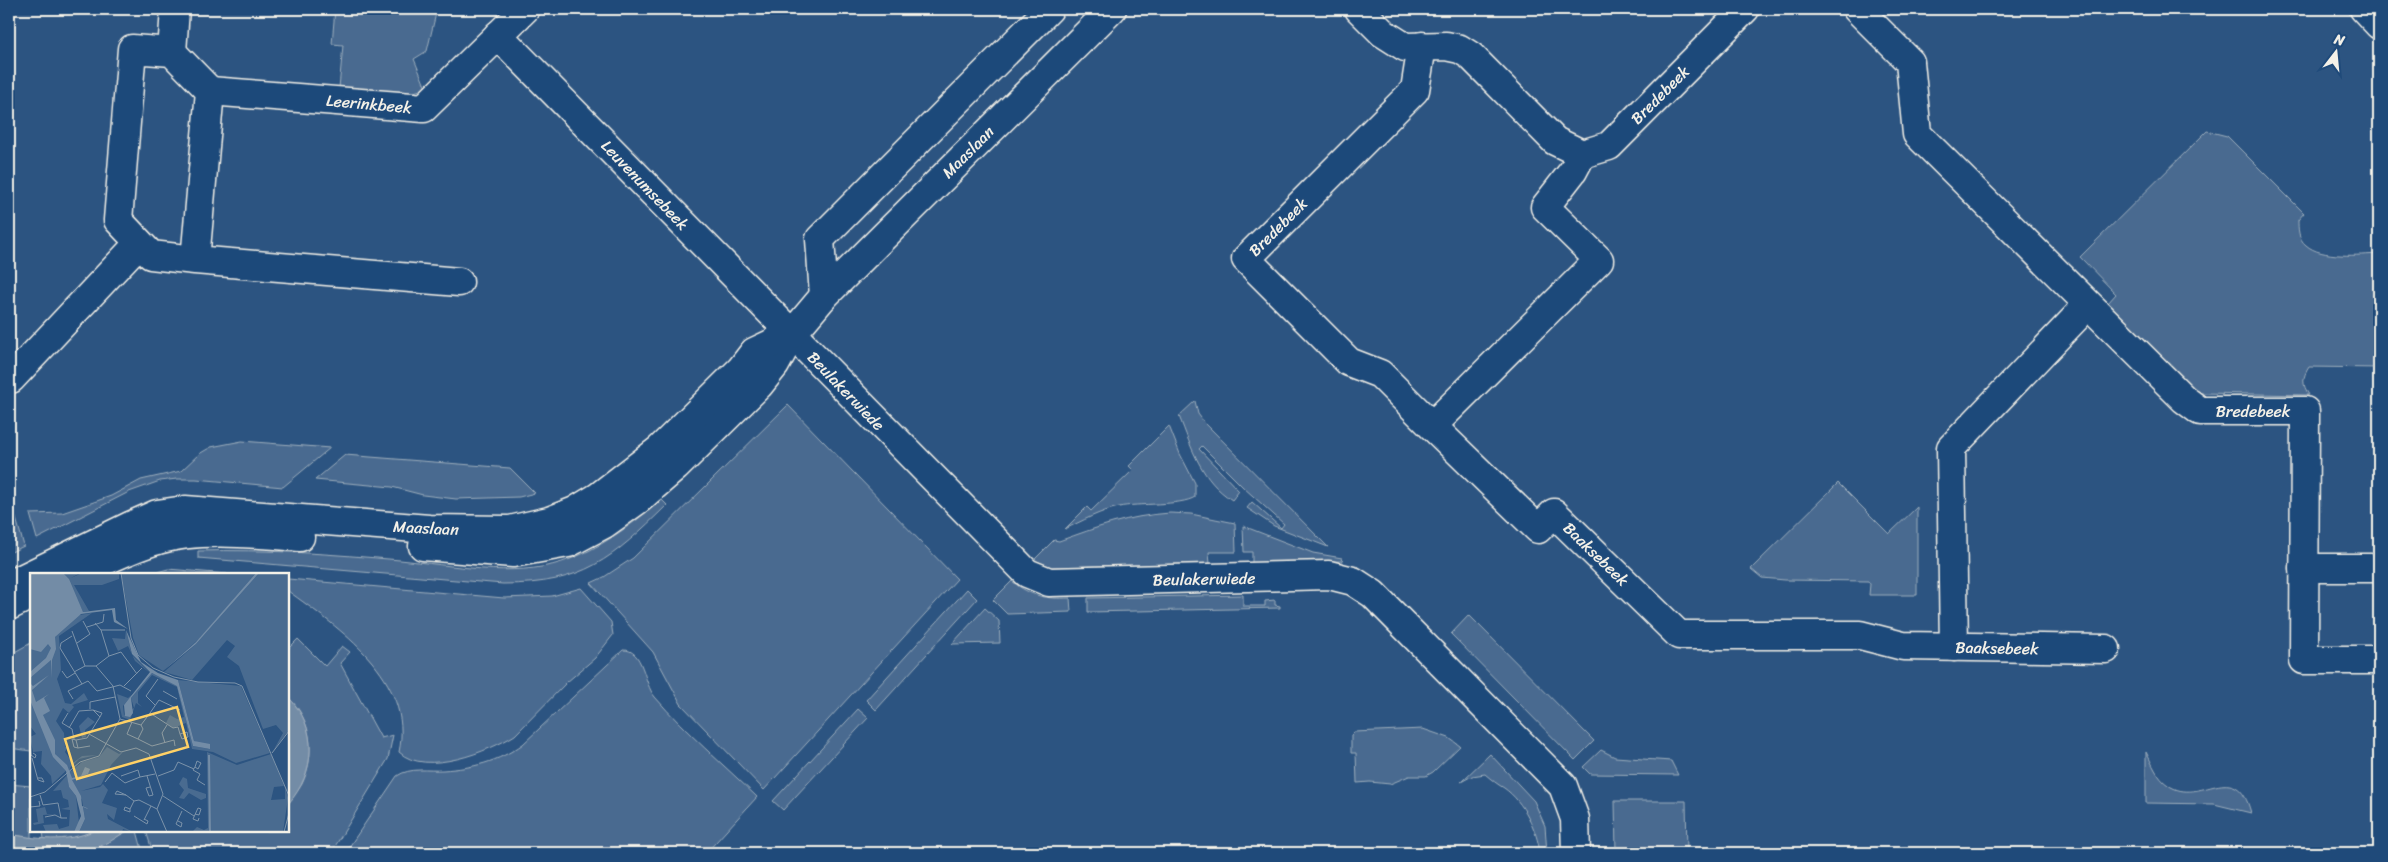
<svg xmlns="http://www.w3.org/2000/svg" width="2388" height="862" viewBox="0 0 2388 862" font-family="Sriracha,sans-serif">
  <rect width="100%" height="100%" fill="#2c5481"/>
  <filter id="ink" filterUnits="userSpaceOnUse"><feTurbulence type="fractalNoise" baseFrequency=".02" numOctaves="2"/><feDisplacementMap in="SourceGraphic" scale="10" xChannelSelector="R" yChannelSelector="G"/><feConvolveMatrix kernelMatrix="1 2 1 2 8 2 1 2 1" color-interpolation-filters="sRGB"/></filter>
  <g filter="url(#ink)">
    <!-- green -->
    <g fill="#496b90" stroke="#9eaebc">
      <path d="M335,9H437L427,51L414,59L426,88L411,93L339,88L343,45L332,44Z"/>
      <path d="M2207,131L2227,136L2304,213L2298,220C2298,228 2298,239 2306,245C2321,259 2360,255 2379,254V368L2309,367C2302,378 2302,384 2309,395L2201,393L2192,389L2107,304L2116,294L2080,257Z"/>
      <path d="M1195,401L1198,414L1204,422L1328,547L1274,526L1247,508L1252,502L1281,528L1284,524L1243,487L1202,446L1199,449L1239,491L1232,500C1201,480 1192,449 1179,416Z"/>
      <path d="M788,405L957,579L764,790L681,704L653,652L591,583L604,577L633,558Z"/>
      <path d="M1169,426L1180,454L1195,483V497C1181,506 1137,503 1119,507C1100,511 1082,521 1065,529L1087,507L1091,511L1133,470L1129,466Z"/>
      <path d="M242,441L330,448L283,487L196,479H177L160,481L129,492L37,539L30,514L62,513L111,496L141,480L181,471L199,454L211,447Z"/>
      <path d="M345,455L510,468L535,493L519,497L456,499L423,495L392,487L315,480Z"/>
      <path d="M1838,483L1889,534L1917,507V595H1869L1870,584L1868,581L1785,580L1762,578L1751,569Z"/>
      <path d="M9,494L24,546L9,553Z"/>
      <path d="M662,500L667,505C612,559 584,584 503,584L198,558V551C266,549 332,554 400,560C450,565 514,578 562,562C599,550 632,524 662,500Z"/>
      <path d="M1170,513L1191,514L1235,523L1236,552H1209L1210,564L1052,567L1034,560L1054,540L1059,541C1098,527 1127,516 1170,513Z"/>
      <path d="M1243,526L1313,553L1342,558L1343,561L1252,563V552H1244Z"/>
      <path d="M168,569L227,574H150Z"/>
      <path d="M288,579L504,598L552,596L581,588L611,622L613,635L595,658L567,682L515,735C490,751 425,777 399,752C415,679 339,628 288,591Z"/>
      <path d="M1012,581C1031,597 1047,599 1070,598L1071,612L1007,614L993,600Z"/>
      <path d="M967,589L977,599L876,710L866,700Z"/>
      <path d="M1243,595V606H1265V601L1275,600V605L1280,606V608L1088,612V598Z"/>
      <path d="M985,608L999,621L1000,643L952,644Z"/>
      <path d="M1469,615L1594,741L1575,760L1451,634Z"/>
      <path d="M298,639L325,666L342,646L350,652L340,663L381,738L393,735L388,759L331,853H153L146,831H288C288,823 285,810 288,803C292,797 298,791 302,784C316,754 312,720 288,697V649Z"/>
      <path d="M31,643V751L9,748V655Z"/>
      <path d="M623,650C644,649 643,683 655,697C686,733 723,764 757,797L706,853H345L397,776C410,767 428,771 443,770C473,768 498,762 523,744Z"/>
      <path d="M858,709L868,718L783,810L773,801Z"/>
      <path d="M1423,729L1449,738L1460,746L1433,772L1426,776H1409L1390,784L1370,782L1357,783L1356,753H1351V735L1354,732Z"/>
      <path d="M1601,750L1615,757L1671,761L1678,775L1590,774L1583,767Z"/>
      <path d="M2146,752C2152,763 2157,778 2168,785C2200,808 2236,755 2251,813L2214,804L2146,803Z"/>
      <path d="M1490,754L1534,801L1545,826L1547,853H1540C1537,830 1524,802 1504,788C1497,784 1492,780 1485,774L1472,776L1461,782Z"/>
      <path d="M9,784L31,786V831H34L31,833V838L9,834Z"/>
      <path d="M1615,801H1686L1687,853H1616Z"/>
      <path d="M43,831H93C77,838 61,841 44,839Z"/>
      <path d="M127,831H137L143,853H43V850C78,851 97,849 127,831Z"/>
      <path d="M9,846L29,849V853H9Z"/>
    </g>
    <!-- water -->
    <g fill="#738ca6" stroke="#a7b4c0">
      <path d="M288,697C319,727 316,773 288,804Z"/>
      <path d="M93,831H127C119,835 111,842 103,845C75,856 38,851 9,846V834C38,839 65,843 93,831Z"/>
    </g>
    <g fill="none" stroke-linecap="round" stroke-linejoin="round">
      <!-- minor casing -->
      <g stroke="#f4f1e8" stroke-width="31">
        <g id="minor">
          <path d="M1359,9L1383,33L1405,47L1446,46L1460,49L1471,56L1555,141L1582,154L1609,146L1745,9"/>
          <path d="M1857,9L1910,62L1917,134L2184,399L2200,411H2305L2304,660H2379"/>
          <path d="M2364,9L2379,25"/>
          <path d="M498,35L792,334L824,296L1112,9"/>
          <path d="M1422,46L1415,90L1246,259L1349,362L1380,374L1432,426"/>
          <path d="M172,52L175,9"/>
          <path d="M210,91L424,108L525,9"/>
          <path d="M1582,154L1573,171L1545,207L1599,260L1432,426L1538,529L1554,513L1679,635H1860L1903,646L2106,649"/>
          <path d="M195,260L151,255L118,220L132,49L172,52L210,91L195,260L459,282"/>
          <path d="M824,296L820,239L1049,9"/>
          <path d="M11,379L139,243"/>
          <path d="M2304,568H2379"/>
          <path d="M1954,647L1951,448L2088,305"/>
        </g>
      </g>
      <!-- tertiary casing -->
      <g stroke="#f4f1e8" stroke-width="31">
        <g id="tertiary">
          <path d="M792,334L1027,573L1049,582L1329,575L1353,581L1373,594L1563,786L1575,819L1576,853"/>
          <path d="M423,546L513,553L568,543L604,524L639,499L676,467L759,385L775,365L792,334"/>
          <path d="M76,574C103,562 129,548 158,540C200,527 257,534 300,537"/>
          <path d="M9,585L130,526L157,514L185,510L429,529L510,530L549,521L575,511L598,497L660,449L741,369L754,352L792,334"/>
          <path d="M9,606L31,595"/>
        </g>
      </g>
      <!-- minor -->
      <use href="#minor" stroke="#1f4a7a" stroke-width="28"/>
      <!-- tertiary -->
      <use href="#tertiary" stroke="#1f4a7a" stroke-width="28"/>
    </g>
  </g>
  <g text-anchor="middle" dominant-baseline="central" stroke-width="4.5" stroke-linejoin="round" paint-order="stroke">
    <!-- street labels -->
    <g font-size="16" fill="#f4f1e8" stroke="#1f4a7a">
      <text transform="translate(1660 95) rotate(-45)">Bredebeek</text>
      <text transform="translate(369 104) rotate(5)">Leerinkbeek</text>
      <text transform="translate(968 152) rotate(-45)">Maaslaan</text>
      <text transform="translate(645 185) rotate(46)">Leuvenumsebeek</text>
      <text transform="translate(1278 227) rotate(-45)">Bredebeek</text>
      <text transform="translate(846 391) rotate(46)">Beulakerwiede</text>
      <text x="2253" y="411">Bredebeek</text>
      <text transform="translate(426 528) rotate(3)">Maaslaan</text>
      <text transform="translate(1596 554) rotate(44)">Baaksebeek</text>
      <text transform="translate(1204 579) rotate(-1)">Beulakerwiede</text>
      <text transform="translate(1997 648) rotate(1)">Baaksebeek</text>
    </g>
  </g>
  <!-- overview -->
  <g transform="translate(30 573)">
    <rect width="259" height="259" fill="#2c5481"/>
    <path d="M33,0H50L41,5L52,0H89V6L72,12H44L59,38L53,39ZM91,0L209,1L226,0L170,65L133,98L109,82L103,65ZM229,0H259V157L243,178L253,160L246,152L233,156L209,93L197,84L205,73L197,67L162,107L134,99L166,71ZM62,40L29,63L31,97L27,106L35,130L41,131L54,120L58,127L42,132L44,134L39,140L33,135L26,148L34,160L35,174L38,173L35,179L43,190L52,183L67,182L49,186L40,195L41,198L52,189L69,184L77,174L89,181L93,179L81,192L71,212L51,218L70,214L73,211L78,217L72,230L87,235L84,247L77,241L78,246L103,259L93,256L92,259H49L55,246L52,227L42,211L38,196L22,211L21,203L11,191L12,178L3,179L0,164L6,161L0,153V71L3,76L11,77L17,71H25V64L30,56L49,42ZM96,57L102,82L120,100L105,88L98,73L88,78L82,65L95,66ZM122,100L147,112L163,173L180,176L164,168L148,107L211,113L240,180L206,190L183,179L162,176L156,150L143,155L136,150L140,142L147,146L154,144L147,114L122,102L108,119V130L112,134L106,130L100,147L92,144L87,121L98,125L104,120L93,133L94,142L104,135L101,125ZM58,144L65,149L55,157L56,164L52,165L49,153ZM177,179L207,192L241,181L254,213L244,214L241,227L255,226V214L258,225L253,259H181L179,182V259L163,258L167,254L174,257L178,255ZM37,202L39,214L46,223L49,250L44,259H16L13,252L27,251L29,256L39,253L40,237L31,236L39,234L38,227L33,225L31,217L23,218ZM153,204L157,206L158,215L176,221V225L171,227L159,220L154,226L149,225L154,217L149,211ZM15,234L17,241H26L13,242L14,250L4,252L3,250L8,249L6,236Z" fill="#496b90"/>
    <path d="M0,0H33L39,6L53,39L85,35L86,47L98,56L84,49L82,37L51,41L25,64L26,76L22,87V105L21,87L0,105V99L16,85L21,75L18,71L11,79L0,76ZM226,0H229L166,71L133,98L166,69ZM96,57L111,89L128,100L148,107L164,168L180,171V176L163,173L147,113L122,100L101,125L103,140L100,144L95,143L94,132L120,99L102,81ZM19,102L2,117L6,129L19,121L14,125L20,138L13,142L25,167V181L37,192L42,205L51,203L55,194L60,196L58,201L42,207L51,223L52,233L57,235L58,236L53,234L55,246L49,259H44L51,243L46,223L39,214L36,198L23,184L0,127V110L3,113ZM178,182H180L181,259H179Z" fill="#738ca6"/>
    <path fill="none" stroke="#7c93aa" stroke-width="1" d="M91,0L101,65L108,82L123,95L144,104L168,109L205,110L212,113L259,223M65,50L71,57H95M57,54L73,49L74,41M42,58L55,93M42,63L31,70L30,75L52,111M47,70L60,61L53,48M79,83L91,79L107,101M66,93L79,83L71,57M32,98L37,105L45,100M44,99L55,93H66M94,113L112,95M133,118L147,126M43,126L38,118L58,108L67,118L90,112L101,118M125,132L116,123L128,106M60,136V129L85,124M38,140L32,150L42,156L44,166M120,140L129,127L150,137M90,146L111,152L120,140L143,155L148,154L150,161L152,166L158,164L157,159L150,161M102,149L97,161L108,166M111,152L113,156L108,166L122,173L144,167L145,173M39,155L49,138L63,137M59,161L91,179L106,175L119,181L133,221L127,236L137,259M0,166L1,182L5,185L6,182L3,180M46,167L57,165L68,147L70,144L72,140L63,137L70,144M135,170L132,160L137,152M48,175L44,174L42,166L46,167L48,175L60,173M242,180L259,158M2,185L8,207L14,209L12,205H8M121,186L140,179M165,194L168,196L171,190L167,188L165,194L163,197L170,201L167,207L175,212M91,203L108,197L110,204L125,201M117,203L123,222L119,223L116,215L120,214M128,203L144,197L148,189L164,196M75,209L82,200L95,210M95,210L110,204M10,222L13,232L28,230L31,245H37M96,222L85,221L87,218L96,222L104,228L109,227L127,236M133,223L164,243M0,224L15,219L50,189L69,183L90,146L83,113L66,93M0,234L10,233L9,228M100,236V239L94,237L95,234L100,236L104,228M165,241L169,242L171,236L168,235L163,246L168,248L169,245M104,243L117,251L118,248L114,246M15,244L25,242L31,245M114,247L121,233M148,248L152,250L151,254L146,251L152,238M254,259L259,240"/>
    <path fill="#ffd166" fill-opacity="0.15" stroke="#ffd166" stroke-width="2.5" d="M147,134L158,174L47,206L35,166Z"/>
    <rect width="259" height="259" fill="none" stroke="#f4f1e8" stroke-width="2.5"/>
  </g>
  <!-- margin -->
  <rect width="2388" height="862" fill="none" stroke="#1f4a7a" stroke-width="30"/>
  <rect x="15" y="15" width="2358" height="832" fill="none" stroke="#f4f1e8" stroke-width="2" filter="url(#ink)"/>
  <!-- north arrow -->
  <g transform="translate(2336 52) rotate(16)" stroke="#1f4a7a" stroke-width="4" paint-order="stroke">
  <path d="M0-4L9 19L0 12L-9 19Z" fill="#f4f1e8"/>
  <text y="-8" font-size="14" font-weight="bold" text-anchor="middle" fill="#f4f1e8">N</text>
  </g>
</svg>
